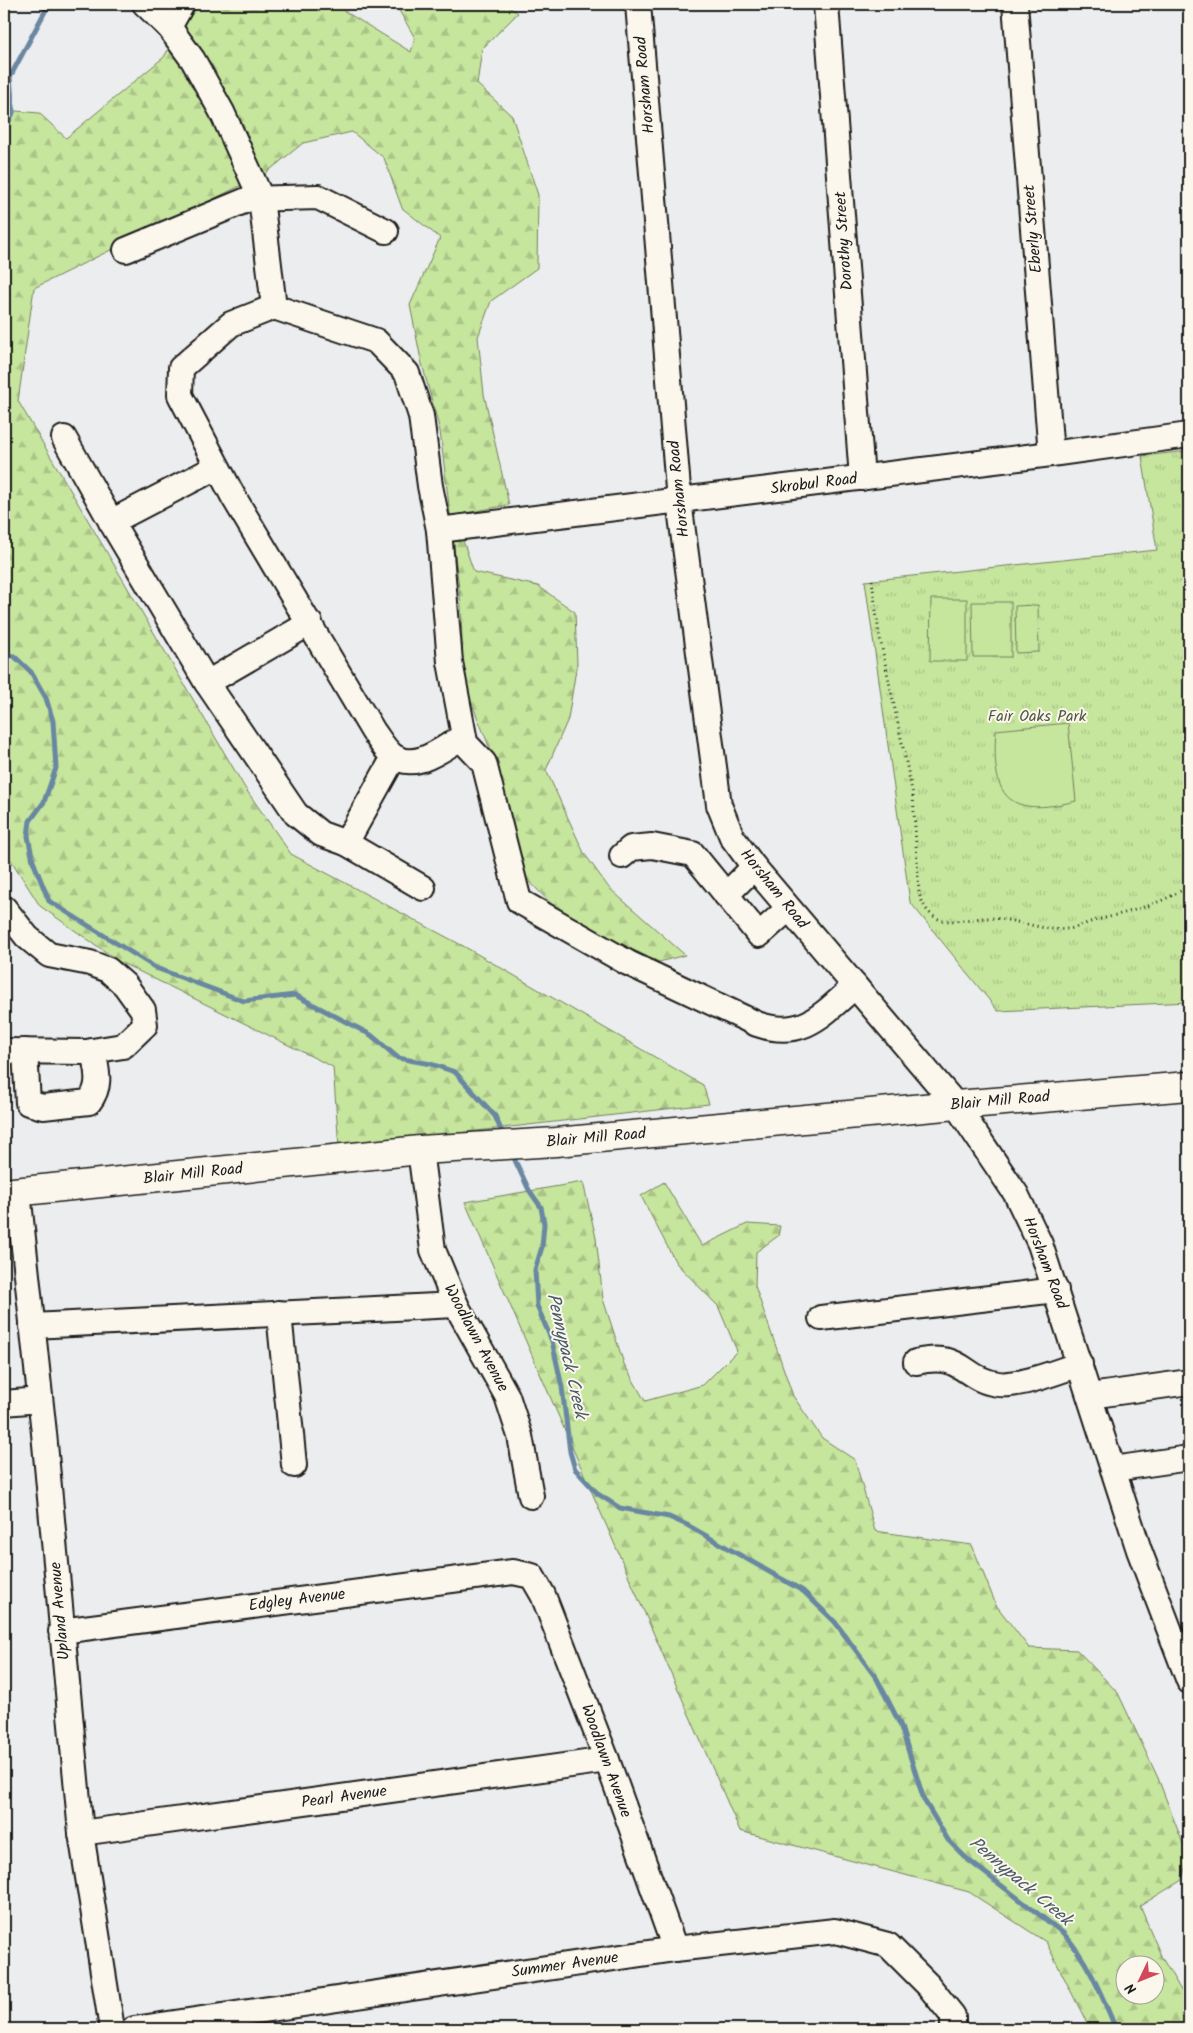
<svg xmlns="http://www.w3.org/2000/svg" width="1193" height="2033" viewBox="0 0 1193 2033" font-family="Kalam,sans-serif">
  <defs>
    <pattern id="grass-tufts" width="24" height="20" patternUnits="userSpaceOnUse" patternTransform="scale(1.25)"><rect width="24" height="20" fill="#c6e59d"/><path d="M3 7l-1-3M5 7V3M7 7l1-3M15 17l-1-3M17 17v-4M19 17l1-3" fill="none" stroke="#aac487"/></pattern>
    <pattern id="forest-firs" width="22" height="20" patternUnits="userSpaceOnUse" patternTransform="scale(1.25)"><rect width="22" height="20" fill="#c6e59d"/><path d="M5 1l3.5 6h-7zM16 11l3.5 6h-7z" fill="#aac487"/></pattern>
  </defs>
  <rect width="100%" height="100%" fill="#ecedee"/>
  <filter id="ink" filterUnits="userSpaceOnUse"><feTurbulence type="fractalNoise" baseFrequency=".02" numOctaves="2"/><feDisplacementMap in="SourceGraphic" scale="10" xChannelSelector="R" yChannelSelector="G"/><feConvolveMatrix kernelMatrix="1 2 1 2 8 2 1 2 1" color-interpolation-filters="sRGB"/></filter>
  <g filter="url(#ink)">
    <!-- grass -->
    <path fill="url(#grass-tufts)" stroke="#71805c" d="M1189,451V1002L998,1011L910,902L865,581L1157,550L1142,456Z"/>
    <!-- forest -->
    <g fill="url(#forest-firs)" stroke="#71805c" fill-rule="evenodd">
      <path d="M194,4H333L411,52L415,38L397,7L400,4H504L518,13L482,49L477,84L512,116L538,195L537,268L491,301L478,337L484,394L509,505L454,515L474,572L538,586L575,612L577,663L568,719L546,770L584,853L609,888L685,955L659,962L565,918L527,879L491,751L463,682L461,605L440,431L421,360L410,305L440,238L402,208L384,158L352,132L303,143L266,173L34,288L18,401L245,788L291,854L465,947L703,1085L709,1104L339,1147L333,1067L120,962L40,906L4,849V110L39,113L66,138L164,57Z"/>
      <path d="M583,1182L596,1238L603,1299L624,1364L645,1401L703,1385L737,1351L718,1306L676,1263L641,1196L664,1182L702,1246L747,1224L780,1226L778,1236L756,1252L755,1286L793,1396L822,1438L855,1460L875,1531L972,1545L996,1605L1029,1648L1077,1650L1118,1693L1158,1778L1188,1857L1182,1880L1140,1906L1162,1958L1189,2004V2029H1090L1046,1942L969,1892L740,1831L465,1202ZM1126,1966H1156V1996H1126Z"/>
    </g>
    <!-- pitch -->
    <g fill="#c6e59d" stroke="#71805c">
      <path d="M931,599H967V661H930Z"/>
      <path d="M972,602H1011V657H973Z"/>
      <path d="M1038,605L1039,652L1016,653L1015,606Z"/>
      <path d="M1068,723L1076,801C1007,818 991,798 996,730Z"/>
    </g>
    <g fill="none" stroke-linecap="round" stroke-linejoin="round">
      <!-- stream -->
      <g stroke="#6987a1" stroke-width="5">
        <path d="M4,131L13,113L10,77L49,4"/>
        <path d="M4,655L14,656L31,672L46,698L53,721L56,768L44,802L30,821L28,836L33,861L49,901L156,968L244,1001L295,995L371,1035L398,1058L431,1064L455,1072L495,1116L504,1137"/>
        <path d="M512,1154L529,1190L541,1207L544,1224L542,1247L535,1270L537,1306L552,1341L562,1387L570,1452L575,1469L598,1494L620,1508L669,1517L687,1525L803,1591L835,1622L877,1679L900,1724L924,1800L948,1840L967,1859L1063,1933C1088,1960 1102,1996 1116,2029"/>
      </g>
      <!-- minor casing -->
      <g stroke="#1c1c1c" stroke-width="28">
        <g id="minor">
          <path d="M145,4L169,27L193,60L222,112L261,198L274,307"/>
          <path d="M638,4L679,501L719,805L732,837L754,867L956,1105L1016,1194L1040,1244L1139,1550L1189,1681"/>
          <path d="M826,4L862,478"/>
          <path d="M1015,4L1051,454"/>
          <path d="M169,27L182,4"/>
          <path d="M126,250L249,199L318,197L386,231"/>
          <path d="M64,438L113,525L207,683L296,814L321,834L346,843L423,888"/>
          <path d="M111,522L217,467"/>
          <path d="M439,530L1051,454L1189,435"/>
          <path d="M207,683L310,623"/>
          <path d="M464,736C443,748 416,772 393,756C385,750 379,739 373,731L233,496L180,395L181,368L231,324L274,307L376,341L407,373L421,416L430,486L439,530L450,662L464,736L465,743L484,763L519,901L628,963L757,1024C803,1040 823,1014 855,986"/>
          <path d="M346,843L394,757"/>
          <path d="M622,856L631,848L652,846L693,854L759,935L788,909"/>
          <path d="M726,895L754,867"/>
          <path d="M4,908L27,937L49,955L90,963L108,970L125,985L143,1010L145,1025L123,1046L86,1052L4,1051"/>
          <path d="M25,1051L28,1103L43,1107L89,1102C102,1085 97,1071 93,1051"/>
          <path d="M420,1150L433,1250L456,1305L507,1396L520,1436L531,1496"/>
          <path d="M18,1192L44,1433L81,1833L112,2029"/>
          <path d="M279,1313L294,1465"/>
          <path d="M821,1318L1056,1290"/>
          <path d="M32,1326L456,1305"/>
          <path d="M916,1362C964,1351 961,1379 998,1384C1019,1387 1059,1371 1080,1364"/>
          <path d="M1090,1396L1189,1382"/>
          <path d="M4,1403L40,1400"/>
          <path d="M1113,1469L1189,1458"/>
          <path d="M61,1631L513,1572L532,1576L543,1595L607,1760L675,1949"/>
          <path d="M81,1833L607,1760"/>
          <path d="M134,2029L675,1949L835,1931L888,1945L928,1985L953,2016V2029"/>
        </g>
      </g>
      <!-- major casing -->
      <g stroke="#1c1c1c" stroke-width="31">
        <path id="major" d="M4,1193L420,1150L556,1142L956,1105L1189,1086"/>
      </g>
      <!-- path -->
      <path stroke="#1c1c1c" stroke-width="3" stroke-dasharray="1 4" stroke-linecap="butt" d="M872,580L879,634L913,795L919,893C932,935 958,917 991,918C1016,919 1041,931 1067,929C1075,929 1084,924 1093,921C1129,912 1157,906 1189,886"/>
      <!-- minor -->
      <use href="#minor" stroke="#fbf7ec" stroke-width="24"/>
      <!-- major -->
      <use href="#major" stroke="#fbf7ec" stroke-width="28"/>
    </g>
  </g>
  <g text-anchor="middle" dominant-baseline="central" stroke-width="4" stroke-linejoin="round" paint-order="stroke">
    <!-- street labels -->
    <g font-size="16" fill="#1c1c1c" stroke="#fbf7ec">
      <text transform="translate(645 85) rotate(-95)">Horsham Road</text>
      <text transform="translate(1033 229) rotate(-95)">Eberly Street</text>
      <text transform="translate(844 241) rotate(-94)">Dorothy Street</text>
      <text transform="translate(814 484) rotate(-7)">Skrobul Road</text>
      <text transform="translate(679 489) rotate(-96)">Horsham Road</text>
      <text transform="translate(774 889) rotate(51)">Horsham Road</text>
      <text transform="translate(1000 1101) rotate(-5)">Blair Mill Road</text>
      <text transform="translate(596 1138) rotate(-5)">Blair Mill Road</text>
      <text transform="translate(193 1174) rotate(-6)">Blair Mill Road</text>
      <text transform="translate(1045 1263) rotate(69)">Horsham Road</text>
      <text transform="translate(476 1338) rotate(62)">Woodlawn Avenue</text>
      <text transform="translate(297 1600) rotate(-7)">Edgley Avenue</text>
      <text transform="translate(60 1611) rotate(-95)">Upland Avenue</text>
      <text transform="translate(606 1761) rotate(70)">Woodlawn Avenue</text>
      <text transform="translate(344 1797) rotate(-8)">Pearl Avenue</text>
      <text transform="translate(565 1965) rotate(-8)">Summer Avenue</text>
    </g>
    <!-- park labels -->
    <g font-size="16" fill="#4f5843" stroke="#fbf7ec">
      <text x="1037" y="716">Fair Oaks Park</text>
    </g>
    <!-- water labels -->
    <g font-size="18" font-style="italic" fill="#495b69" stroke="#fbf7ec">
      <text transform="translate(566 1356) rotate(77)">Pennypack Creek</text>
      <text transform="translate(1020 1882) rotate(40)">Pennypack Creek</text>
    </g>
  </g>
  <!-- margin -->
  <rect width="1193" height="2033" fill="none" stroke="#fbf7ec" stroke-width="20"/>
  <rect x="10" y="10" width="1173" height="2013" fill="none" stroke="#1c1c1c" stroke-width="2" filter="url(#ink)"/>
  <!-- north arrow -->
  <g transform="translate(1140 1980) rotate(227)"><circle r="24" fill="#fbf7ec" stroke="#a29f99"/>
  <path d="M0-4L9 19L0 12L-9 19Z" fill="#d1495b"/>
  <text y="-8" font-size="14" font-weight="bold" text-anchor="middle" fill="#1c1c1c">N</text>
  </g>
</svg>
